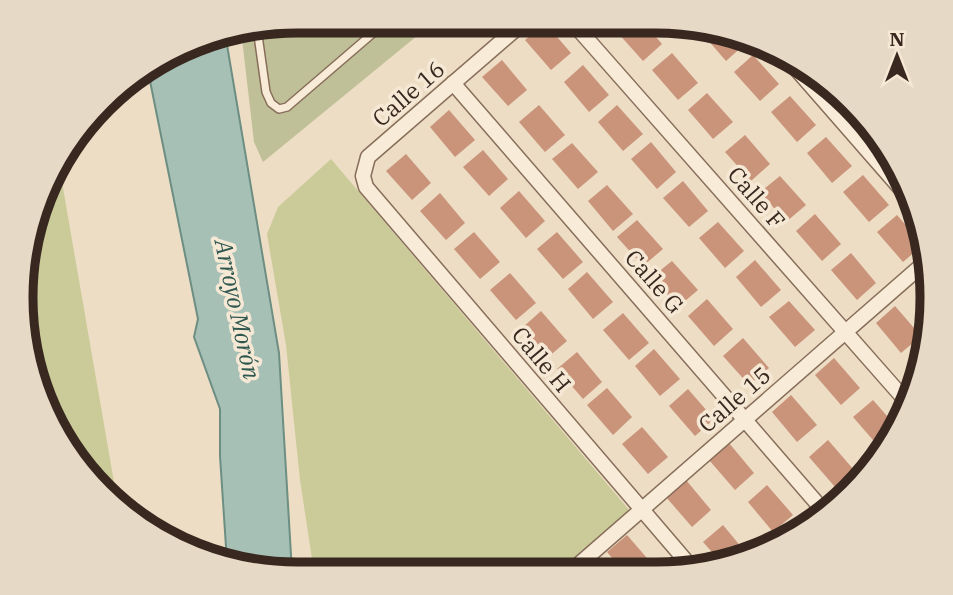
<svg xmlns="http://www.w3.org/2000/svg" width="953" height="595" viewBox="0 0 953 595" font-family="'IBM Plex Serif',serif">
  <rect width="100%" height="100%" fill="#edddc4"/>
  <!-- green -->
  <g fill="#cacb98">
    <path d="M331,159L630,511L559,573L314,572L300,480L286,345L267,234L278,207Z"/>
    <path d="M59,165L118,505L67,451L31,369L21,297L36,208Z"/>
  </g>
  <!-- cemetery -->
  <path fill="#bfc097" d="M298,21L434,22L263,162L254,142L241,30Z"/>
  <!-- water -->
  <path fill="#a6c0b6" stroke="#6d8e83" stroke-width="2" d="M225,33L279,353L292,572H262L227,562L220,456V409L194,337L198,319L147,66L209,36Z"/>
  <!-- building -->
  <g fill="#ca947b">
    <path d="M545,23L571,53L551,70L525,40Z"/>
    <path d="M627,23H644L662,44L643,61L617,32Z"/>
    <path d="M705,27L738,36L745,44L726,61L700,31Z"/>
    <path d="M672,53L698,83L678,100L652,70Z"/>
    <path d="M753,55L779,84L760,101L734,72Z"/>
    <path d="M502,60L527,90L508,106L482,77Z"/>
    <path d="M583,65L609,95L589,112L564,82Z"/>
    <path d="M707,93L733,122L713,139L688,110Z"/>
    <path d="M790,96L816,125L797,142L771,112Z"/>
    <path d="M539,105L565,135L545,152L519,122Z"/>
    <path d="M617,105L643,134L623,151L598,122Z"/>
    <path d="M449,110L475,140L455,157L430,127Z"/>
    <path d="M745,135L770,164L751,181L725,152Z"/>
    <path d="M826,137L852,166L832,183L807,153Z"/>
    <path d="M651,142L676,172L657,189L631,159Z"/>
    <path d="M572,143L598,172L578,189L552,159Z"/>
    <path d="M483,150L508,179L489,196L463,167Z"/>
    <path d="M406,154L431,183L412,200L386,171Z"/>
    <path d="M863,175L889,205L869,222L843,192Z"/>
    <path d="M780,176L806,205L786,222L760,192Z"/>
    <path d="M683,181L708,211L689,227L663,198Z"/>
    <path d="M607,185L633,214L613,231L588,201Z"/>
    <path d="M519,191L545,221L526,238L500,208Z"/>
    <path d="M440,193L465,223L446,240L420,211Z"/>
    <path d="M815,214L841,244L822,261L796,231Z"/>
    <path d="M897,215L923,245L903,262L877,232Z"/>
    <path d="M637,220L663,249L643,266L617,237Z"/>
    <path d="M718,222L744,251L725,268L699,238Z"/>
    <path d="M474,232L500,262L480,279L454,249Z"/>
    <path d="M557,232L583,262L563,279L537,249Z"/>
    <path d="M851,253L876,283L857,300L831,270Z"/>
    <path d="M755,260L781,290L761,307L736,277Z"/>
    <path d="M672,261L698,290L678,307L652,277Z"/>
    <path d="M587,272L613,302L593,319L568,289Z"/>
    <path d="M510,273L536,303L516,320L490,290Z"/>
    <path d="M707,299L733,329L714,346L688,316Z"/>
    <path d="M789,301L815,330L795,347L769,317Z"/>
    <path d="M895,306L921,336L901,353L876,323Z"/>
    <path d="M541,311L567,341L547,358L522,328Z"/>
    <path d="M623,313L649,343L629,360L603,330Z"/>
    <path d="M743,338L769,368L749,385L723,356Z"/>
    <path d="M654,349L680,379L660,396L635,366Z"/>
    <path d="M577,352L602,382L583,399L557,369Z"/>
    <path d="M834,358L860,388L841,405L815,375Z"/>
    <path d="M607,388L632,417L613,435L587,405Z"/>
    <path d="M688,389L714,419L695,436L669,406Z"/>
    <path d="M791,395L817,425L797,442L772,412Z"/>
    <path d="M873,400L895,425L888,439L879,447L853,417Z"/>
    <path d="M642,427L668,457L648,474L622,444Z"/>
    <path d="M828,440L854,470L835,487L809,457Z"/>
    <path d="M729,443L754,473L735,490L709,460Z"/>
    <path d="M686,480L711,510L692,527L666,497Z"/>
    <path d="M767,485L793,515L773,532L748,502Z"/>
    <path d="M723,525L747,554L720,561L703,542Z"/>
    <path d="M627,535L653,565L643,573H625L607,552Z"/>
  </g>
  <g fill="none" stroke-linecap="round" stroke-linejoin="round">
    <!-- service casing -->
    <g stroke="#876e5b" stroke-width="10">
      <path id="service" d="M257,28L266,92L271,103L279,109L287,107L386,22"/>
    </g>
    <!-- minor casing -->
    <g stroke="#876e5b" stroke-width="17">
      <g id="minor">
        <path d="M524,22L368,157L363,176L366,187L692,568"/>
        <path d="M573,23L907,402"/>
        <path d="M784,55L908,197"/>
        <path d="M453,83L822,509"/>
        <path d="M569,573L929,259"/>
      </g>
    </g>
    <!-- service -->
    <use href="#service" stroke="#f8ebd7" stroke-width="7"/>
    <!-- minor -->
    <use href="#minor" stroke="#f8ebd7" stroke-width="14"/>
  </g>
  <g text-anchor="middle" dominant-baseline="central" stroke-width="7" stroke-linejoin="round" paint-order="stroke">
    <!-- street labels -->
    <g font-size="23" fill="#38281f" stroke="#f5e8d4">
      <text transform="translate(408 93) rotate(-41)">Calle 16</text>
      <text transform="translate(757 197) rotate(49)">Calle F</text>
      <text transform="translate(655 281) rotate(49)">Calle G</text>
      <text transform="translate(542 359) rotate(50)">Calle H</text>
      <text transform="translate(734 399) rotate(-41)">Calle 15</text>
    </g>
    <!-- water labels -->
    <g font-size="24" font-style="italic" fill="#2e5750" stroke="#f5e8d4">
      <text transform="translate(238 309) rotate(78)">Arroyo Morón</text>
    </g>
  </g>
  <!-- crop -->
  <path d="M0 0H953V595H0ZM297 33H656A264 264 0 0 1 920 297V298A264 264 0 0 1 656 562H297A264 264 0 0 1 33 298V297A264 264 0 0 1 297 33Z" fill="#e6d9c6" fill-rule="evenodd"/>
  <path fill="none" stroke="#38281f" stroke-width="9" d="M297 33H656A264 264 0 0 1 920 297V298A264 264 0 0 1 656 562H297A264 264 0 0 1 33 298V297A264 264 0 0 1 297 33Z"/>
  <!-- north arrow -->
  <g transform="translate(897 56)" stroke="#f5e8d4" stroke-width="5" paint-order="stroke">
  <path d="M0-5L12 26L0 18L-12 26Z" fill="#38281f"/>
  <text y="-10" font-size="19" font-weight="bold" text-anchor="middle" fill="#38281f">N</text>
  </g>
</svg>
